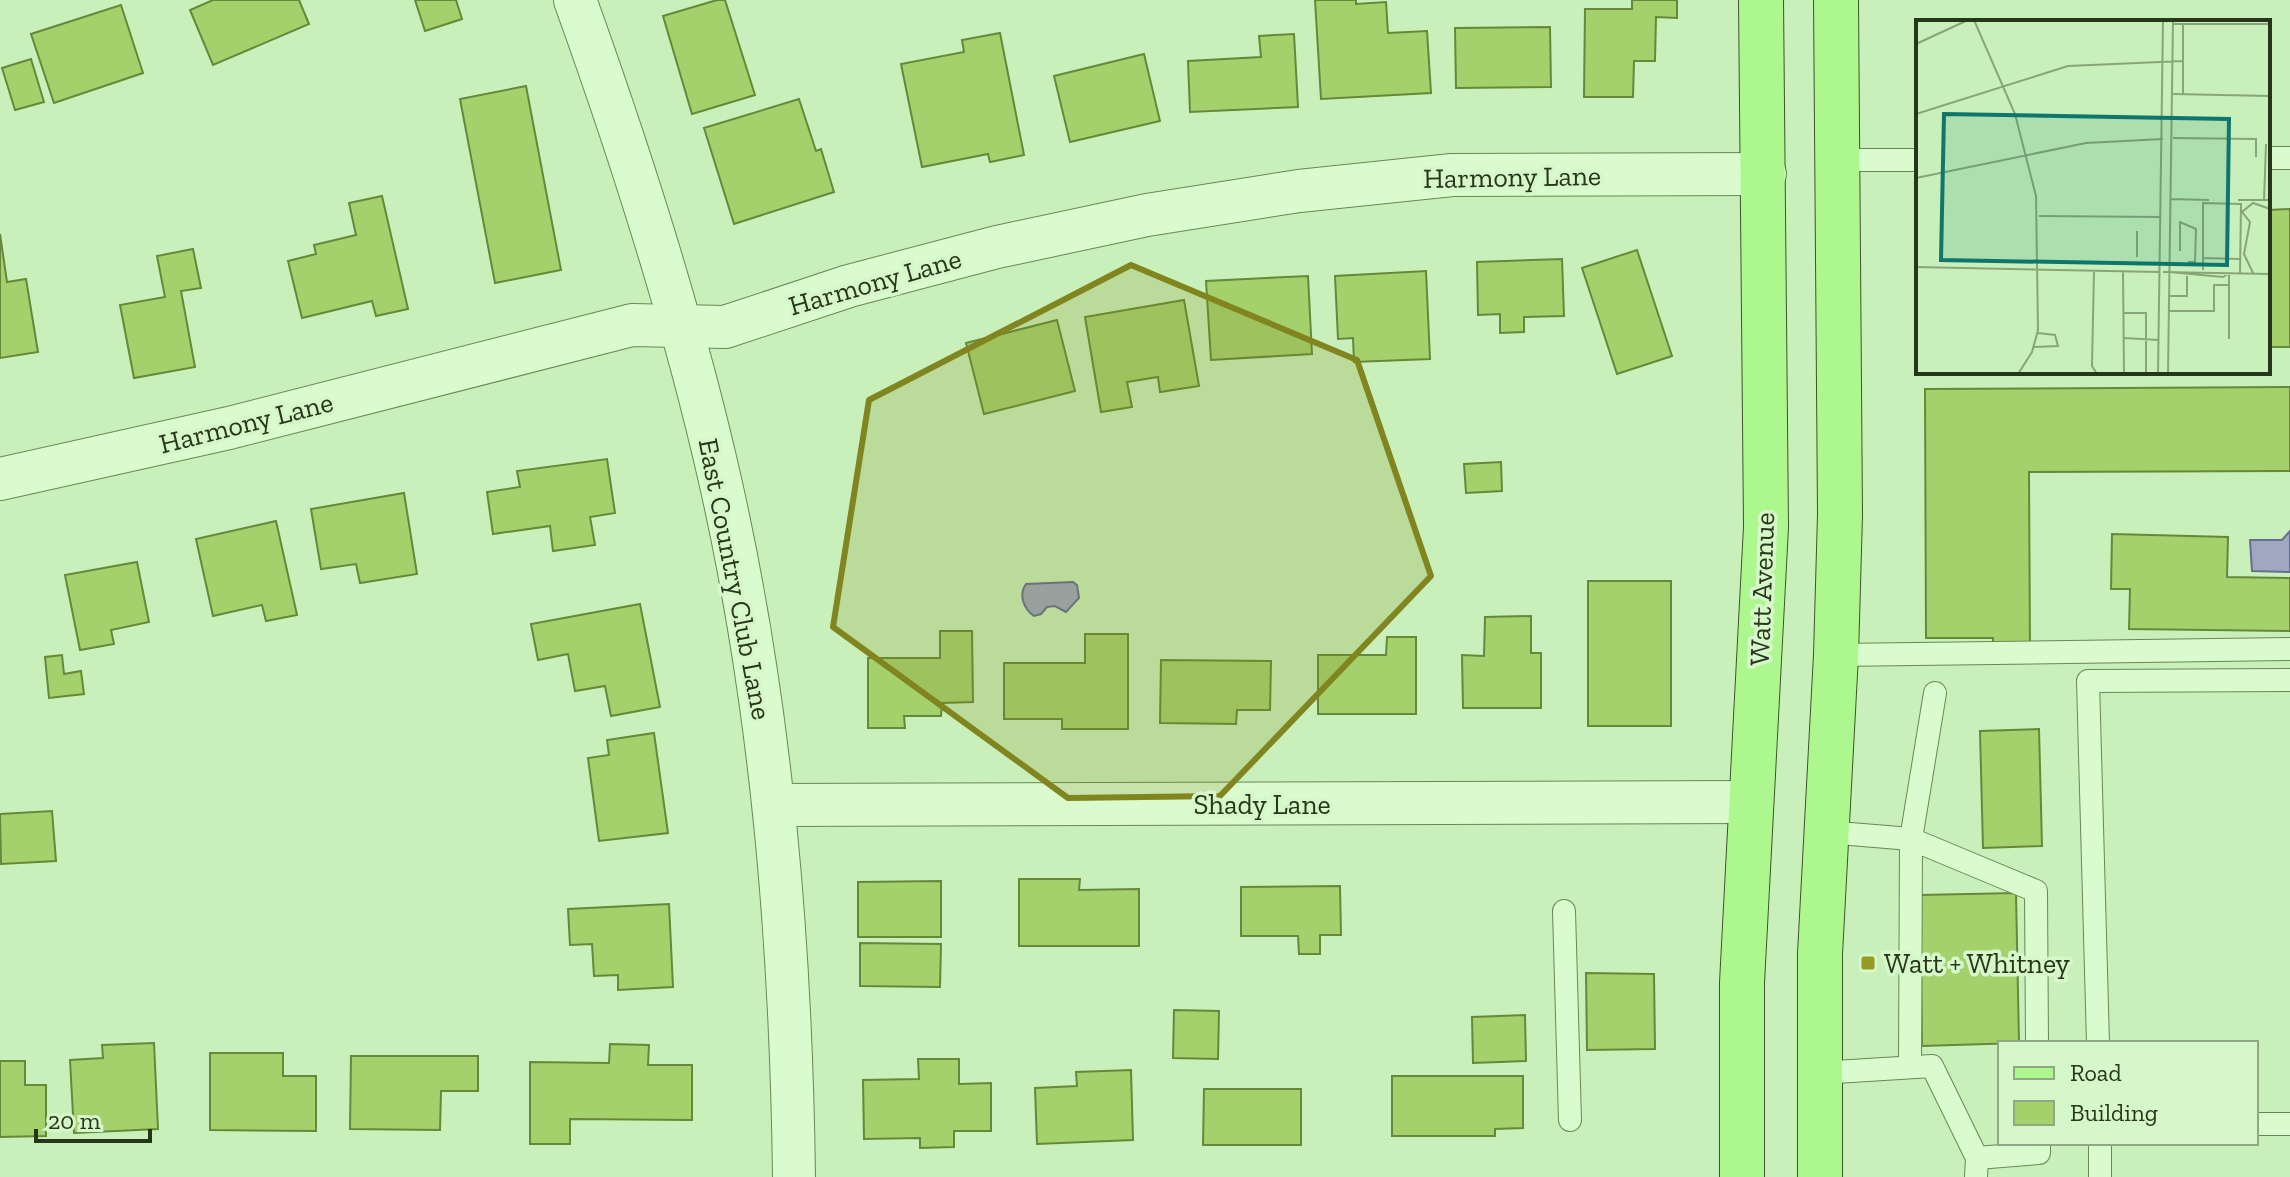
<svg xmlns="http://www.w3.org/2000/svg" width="2290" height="1177" viewBox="0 0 2290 1177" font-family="'Zilla Slab',serif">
  <rect width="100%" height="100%" fill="#c9f0ba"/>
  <!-- water -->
  <g fill="#9fa8c0" stroke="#666f8d" stroke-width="2">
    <path d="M2290,531V572L2252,571L2250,540H2282Z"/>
    <path d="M1073,582L1077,585L1079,598L1066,612L1055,606L1047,607L1041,614L1034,616C1024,609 1018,595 1026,584Z"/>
  </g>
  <!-- building -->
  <g fill="#a5d16d" stroke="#668838" stroke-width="2">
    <path d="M213,0H299L309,24L213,65L190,10Z"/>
    <path d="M415,0H456L462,19L425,31Z"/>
    <path d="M717,0H725L755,95L692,114L663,16Z"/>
    <path d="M1315,0H1356V4L1386,2L1388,33L1427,31L1431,93L1321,99Z"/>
    <path d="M1632,0H1677V18L1656,17L1655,61H1634L1633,97H1584L1585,9H1632Z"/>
    <path d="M121,5L143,73L54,103L31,34Z"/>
    <path d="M1550,27L1551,87L1456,88L1455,28Z"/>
    <path d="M1000,33L1024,155L990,162L988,154L922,167L901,64L964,52L962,40Z"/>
    <path d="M1294,34L1298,107L1190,112L1188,61L1261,57L1259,36Z"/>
    <path d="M1144,54L1160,121L1070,142L1054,76Z"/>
    <path d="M31,59L44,102L15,110L2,68Z"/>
    <path d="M526,86L561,270L495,283L460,99Z"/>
    <path d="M799,99L816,151L821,149L834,192L734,224L704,128Z"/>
    <path d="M382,196L408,309L376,316L372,301L302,318L288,261L316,254L314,245L356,235L349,203Z"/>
    <path d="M2290,209V347H2268V210Z"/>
    <path d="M0,234L7,282L26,279L38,352L0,358Z"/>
    <path d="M193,249L201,288L181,291L195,367L134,378L120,305L165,297L157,256Z"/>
    <path d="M1637,250L1672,356L1617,374L1582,268Z"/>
    <path d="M1562,259L1564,316L1524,317V332L1500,333V314L1478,315L1477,262Z"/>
    <path d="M1426,271L1430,359L1354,362L1353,338L1338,339L1335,276Z"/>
    <path d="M1308,276L1312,354L1211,360L1206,281Z"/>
    <path d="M1184,300L1199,386L1160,392L1158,377L1127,382L1132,407L1101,412L1085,317Z"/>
    <path d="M1057,320L1075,391L984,414L966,343Z"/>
    <path d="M2290,387V471L2029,472L2030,652H1993V638H1926L1925,389Z"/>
    <path d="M607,459L615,513L590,517L595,545L553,551L550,526L493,534L487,492L520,487L517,471Z"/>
    <path d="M1501,462L1502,491L1466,493L1464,464Z"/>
    <path d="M404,493L417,574L360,583L356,564L321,569L311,509Z"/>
    <path d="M276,521L297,615L266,621L262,605L213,616L196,539Z"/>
    <path d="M2112,534L2228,537L2227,577L2290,578V631L2129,629L2130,589H2111Z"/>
    <path d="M137,562L149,622L111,630L114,644L80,650L65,575Z"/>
    <rect x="1588" y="581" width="83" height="145"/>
    <path d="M640,604L660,707L611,716L605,686L575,691L568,654L538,660L531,624Z"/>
    <path d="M1531,616V653H1541V708H1463L1462,655L1484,656L1485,617Z"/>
    <path d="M940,631H972L973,702L942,703L941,716H904L905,728H868V658H940Z"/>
    <path d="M1085,634H1128V729H1062V719H1004V663H1085Z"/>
    <path d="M1387,637H1416V714H1318V655H1386Z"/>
    <path d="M62,655L64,674L81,671L84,694L49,698L45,657Z"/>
    <path d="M1161,660L1271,661L1270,710H1237L1236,724L1160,723Z"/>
    <path d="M2039,729L2042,846L1983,848L1980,731Z"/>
    <path d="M654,733L668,833L599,841L588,758L609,755L607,740Z"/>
    <path d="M52,811L56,861L1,864L0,814Z"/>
    <path d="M1019,879H1080L1079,890L1139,889V946H1019Z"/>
    <path d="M941,881V937H858V882Z"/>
    <path d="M1340,886L1341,935H1320V954H1299L1298,936H1241V887Z"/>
    <path d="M2016,893L2019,1043L1922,1046L1920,895Z"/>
    <path d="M669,904L673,987L618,990V975L594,976L592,944L570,945L568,909Z"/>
    <path d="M860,943L941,944L940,987L860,986Z"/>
    <path d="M1586,973L1654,974L1655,1049L1587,1050Z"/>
    <path d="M1174,1010L1219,1011L1218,1059L1173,1058Z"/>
    <path d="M1525,1015L1526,1061L1473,1063L1472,1017Z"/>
    <path d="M154,1043L158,1129L74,1133L70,1060L103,1058L102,1045Z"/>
    <path d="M610,1044L649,1045L648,1065H692V1120L570,1119V1144H530V1062L609,1063Z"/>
    <path d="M210,1053H283V1076H316V1131L210,1130Z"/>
    <path d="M351,1056H478V1091H441L440,1130L350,1129Z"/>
    <path d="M918,1059H959V1084L991,1083V1131H954V1147L920,1148V1138L864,1139L863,1080L919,1079Z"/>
    <path d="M0,1061H25V1085H46V1136L0,1137Z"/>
    <path d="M1131,1070L1133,1140L1037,1144L1035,1088L1077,1086L1076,1072Z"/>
    <path d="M1392,1076H1523V1128L1495,1129V1136H1392Z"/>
    <path d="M1204,1089H1301V1145H1203Z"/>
  </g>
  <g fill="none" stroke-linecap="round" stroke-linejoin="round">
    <!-- service casing -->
    <g stroke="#6a8754" stroke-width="24">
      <g id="service">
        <path d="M2268,158H2290"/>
        <path d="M1838,160H1918"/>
        <path d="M1836,655L2290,649"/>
        <path d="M1826,832L1911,839L1935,693"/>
        <path d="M1564,911L1570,1120"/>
        <path d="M2098,1043L2088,681L2290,680"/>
        <path d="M1910,1067L1911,839L2036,891L2037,1043"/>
        <path d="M1819,1073L1932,1066L1977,1158L1976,1177"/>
        <path d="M2256,1124H2290"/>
        <path d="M1977,1158L2039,1153V1143"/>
        <path d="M2100,1177V1143"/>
      </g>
    </g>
    <!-- minor casing -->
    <g stroke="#6a8754" stroke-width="44">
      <g id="minor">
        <path d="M575,0C632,158 683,317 720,480C772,709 791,943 794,1177"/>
        <path d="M0,479L229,428L632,325L725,327L849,286L997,247L1147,215L1299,191L1452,175L1765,174"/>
        <path d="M774,805L1750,802"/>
      </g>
    </g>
    <!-- primary casing -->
    <g stroke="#3f5429" stroke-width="46">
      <g id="primary">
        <path d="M1742,1177V983L1766,527L1761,0"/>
        <path d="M1820,1177V954L1836,655L1840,515L1836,0"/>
      </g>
    </g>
    <!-- service -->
    <use href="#service" stroke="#d9fbcd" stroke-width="22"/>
    <!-- minor -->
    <use href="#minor" stroke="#d9fbcd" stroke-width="42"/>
    <!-- primary -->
    <use href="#primary" stroke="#acf78e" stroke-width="44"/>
  </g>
  <!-- marked area -->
  <path fill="#81851f" fill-opacity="0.2" stroke="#81851f" stroke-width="6" stroke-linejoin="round" d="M1131,265L1357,360L1431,576L1220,796L1068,798L833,627L869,400Z"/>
  <!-- markers -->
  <rect fill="#979920" stroke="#d6f7ca" stroke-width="3" x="1860" y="955" width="16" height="16" rx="4"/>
  <g text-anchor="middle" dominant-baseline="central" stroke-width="7" stroke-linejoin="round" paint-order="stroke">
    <!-- street labels -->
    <g font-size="28" fill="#27351a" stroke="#d6f7ca">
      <text transform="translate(1512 177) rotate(-1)">Harmony Lane</text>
      <text transform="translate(875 282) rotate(-16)">Harmony Lane</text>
      <text transform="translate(246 423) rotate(-14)">Harmony Lane</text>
      <text transform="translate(735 579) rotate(79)">East Country Club Lane</text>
      <text transform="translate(1762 589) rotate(-88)">Watt Avenue</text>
      <text x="1262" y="804">Shady Lane</text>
    </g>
    <!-- poi labels -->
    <g font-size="28" fill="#27351a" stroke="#d6f7ca" text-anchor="start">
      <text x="1884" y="963">Watt + Whitney</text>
    </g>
  </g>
  <!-- overview -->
  <g transform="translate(1916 20)">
    <rect width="354" height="354" fill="#c9f0ba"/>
    <path fill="none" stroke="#88a57a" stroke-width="2" d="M58,0L99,94L120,176L122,310L116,332L102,354M267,3V74M257,4H354M0,24L52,0M257,74L354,76M0,94L152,46L267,41M257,118L340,119V137M350,124L348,180H354M0,158L170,123L247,119M255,179L293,180M322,180H348M123,196L244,197M221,211V237M264,231V202L280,209L279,242H272M287,238L324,239M0,247L243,252M287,250V183L325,184L324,253M178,251L176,346L181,354M207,251L208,354M247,252L354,254M253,252L307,257L313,253M313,253V319M337,253L328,234L334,202L326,192L337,183L354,189M252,276H271V256M252,291H298V265H313M208,293H230V354M208,318L242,320M118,327L142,326L139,315L122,313M242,354L247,0M252,354L257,0"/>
    <path fill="#0f766e" fill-opacity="0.15" stroke="#0f766e" stroke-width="4" d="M28,94L313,99L311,245L25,240Z"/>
    <rect width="354" height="354" fill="none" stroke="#27351a" stroke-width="4"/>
  </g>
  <!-- legend -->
  <rect x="1998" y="1041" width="260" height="104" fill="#d6f7ca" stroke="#90a984" stroke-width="2"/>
  <rect x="2014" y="1067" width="40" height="12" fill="#acf78e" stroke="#90a984" stroke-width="2"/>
  <text x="2070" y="1081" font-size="24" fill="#27351a">Road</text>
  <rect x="2014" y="1101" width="40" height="24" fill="#a5d16d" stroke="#90a984" stroke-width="2"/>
  <text x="2070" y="1121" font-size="24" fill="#27351a">Building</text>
  <!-- scale -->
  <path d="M36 1129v12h114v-12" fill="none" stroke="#27351a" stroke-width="4"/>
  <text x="48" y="1129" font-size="24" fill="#27351a" stroke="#d6f7ca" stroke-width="6" paint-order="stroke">20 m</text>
</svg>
